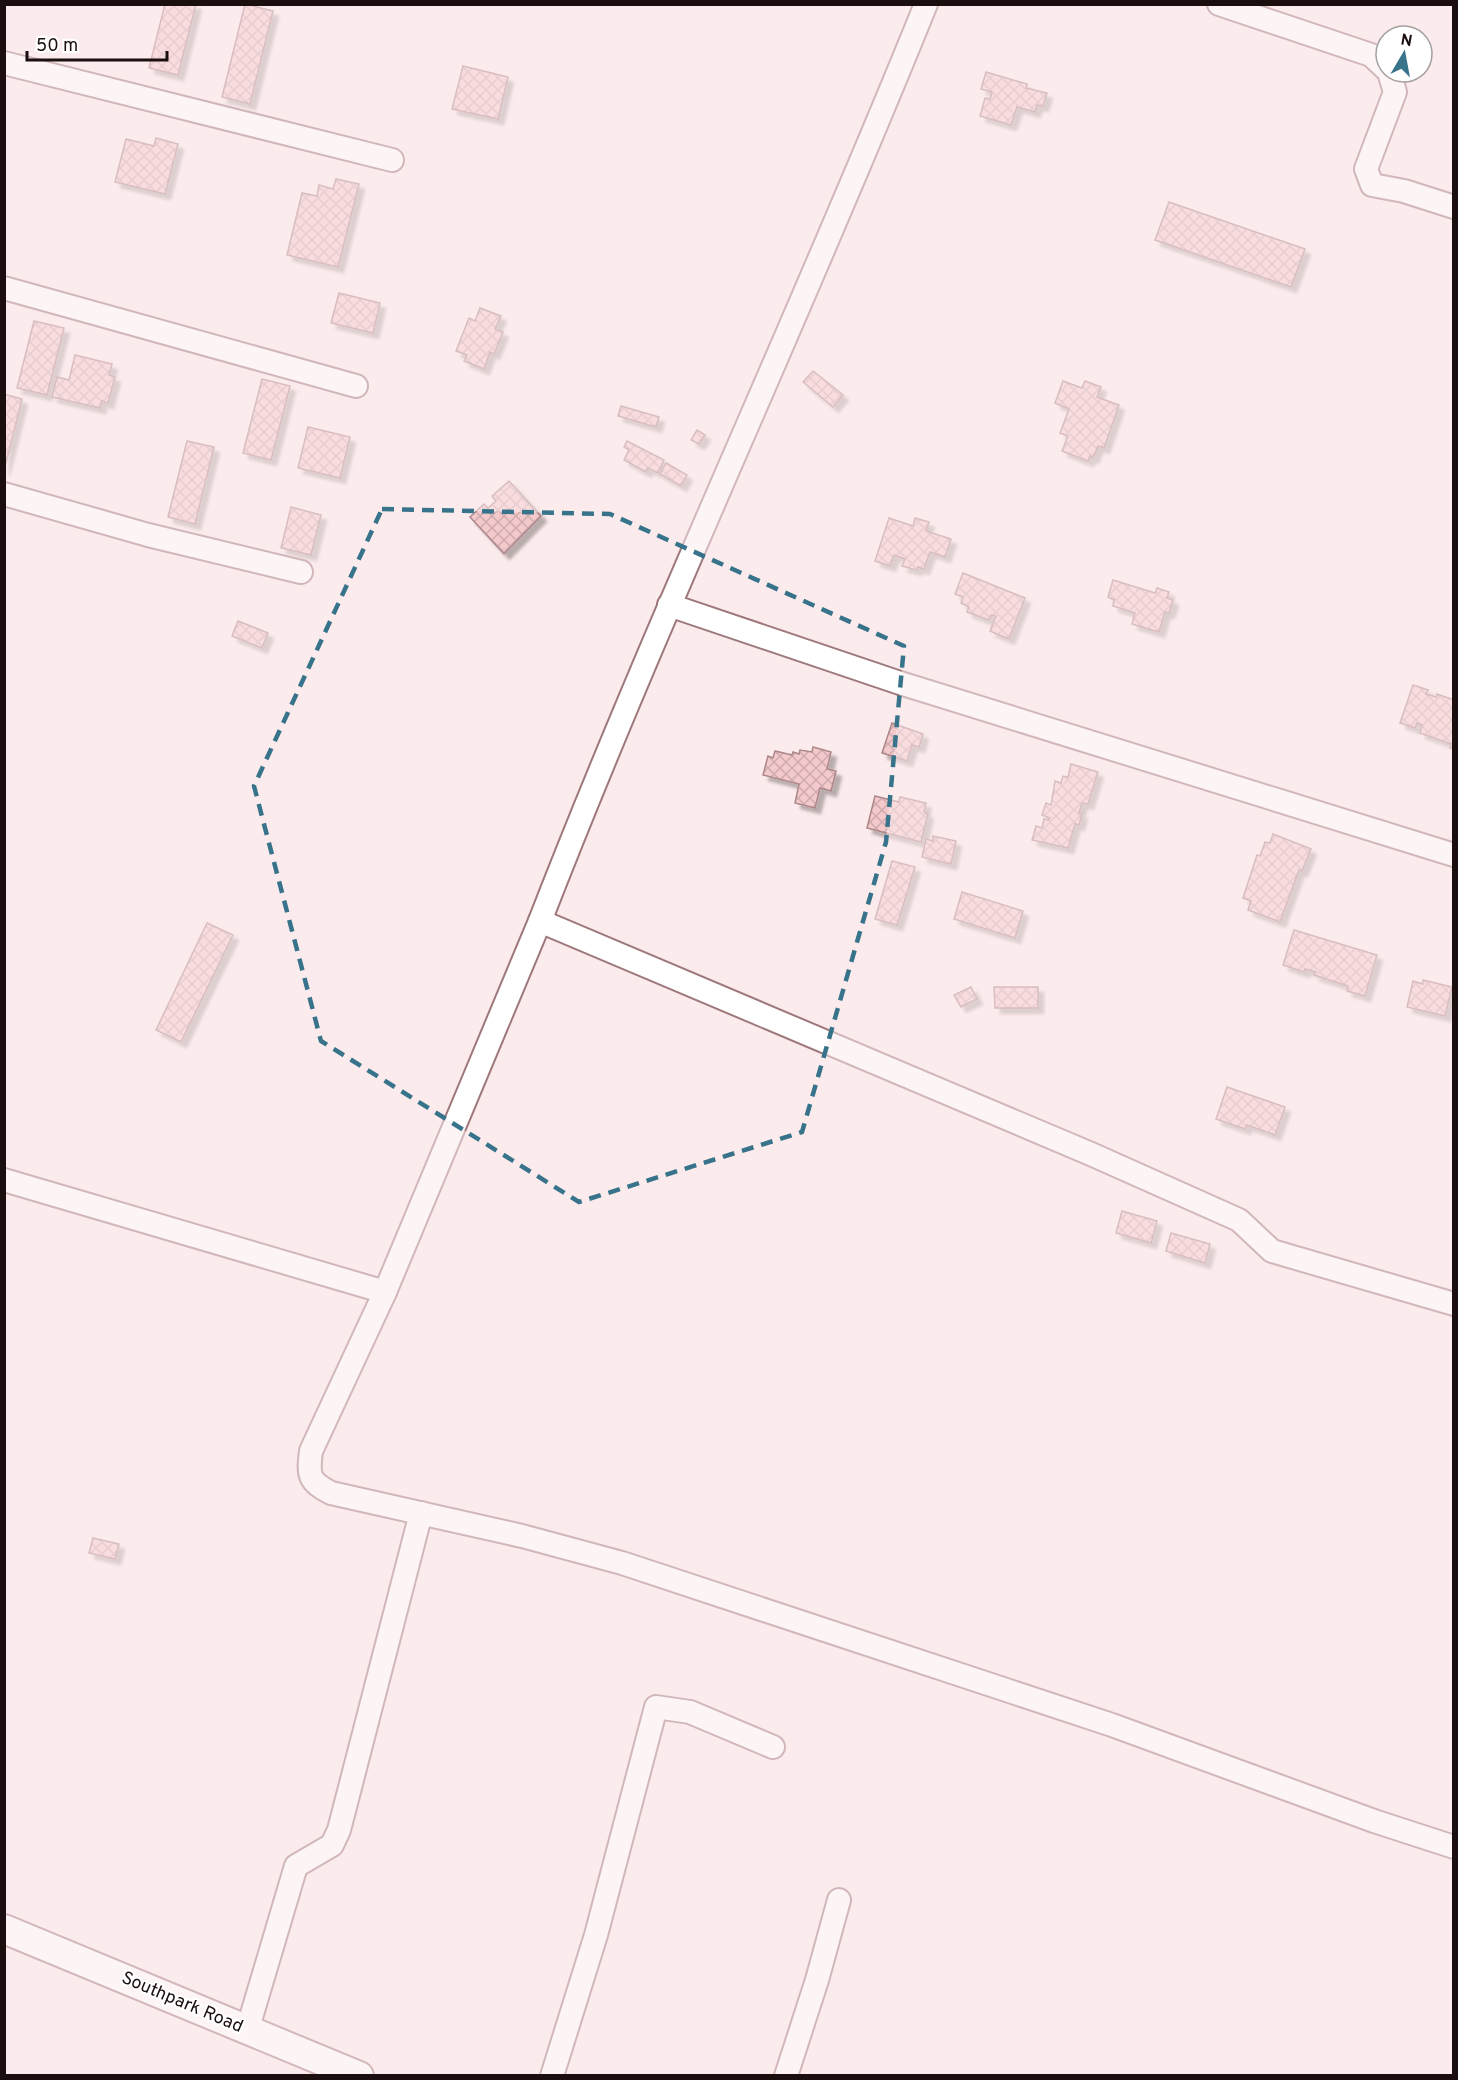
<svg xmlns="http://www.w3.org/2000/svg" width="1458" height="2080" viewBox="0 0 1458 2080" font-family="Overpass,sans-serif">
  <defs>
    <pattern id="building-cross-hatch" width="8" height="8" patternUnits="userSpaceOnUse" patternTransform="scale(1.5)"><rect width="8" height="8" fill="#f3c9cc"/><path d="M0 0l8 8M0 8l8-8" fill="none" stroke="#d0abae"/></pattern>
    <filter id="shadow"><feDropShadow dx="5.5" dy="5.5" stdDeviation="1.5" flood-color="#0004"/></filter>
  </defs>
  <rect width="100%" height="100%" fill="#fcebec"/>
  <!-- building -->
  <g fill="url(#building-cross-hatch)" stroke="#ad878a" stroke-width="1.5" filter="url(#shadow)">
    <path d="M165,4H196L178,75L149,68Z"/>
    <path d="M245,4L273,11L250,104L222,97Z"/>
    <path d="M463,66L508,77L498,119L452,109Z"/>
    <path d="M986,72L1027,84L1026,88L1047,93L1043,106L1037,105L1035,112L1017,107L1011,125L980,116L985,98L990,99L992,92L981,89Z"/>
    <path d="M156,138L178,144L165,194L115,182L126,139L154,146Z"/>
    <path d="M336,179L359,184L338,267L287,255L302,193L317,196L319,185L333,189Z"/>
    <path d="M1169,202L1305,249L1291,287L1155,240Z"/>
    <path d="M339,293L380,303L373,333L331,323Z"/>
    <path d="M480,308L501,316L495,329L503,332L494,354L490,352L484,369L464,361L467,355L456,351L469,318L475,321Z"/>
    <path d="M34,321L64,328L47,395L17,388Z"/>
    <path d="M75,355L112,364L109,375L115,377L108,403L102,401L100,408L52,397L57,377L69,380Z"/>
    <path d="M813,371L843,395L833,407L803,382Z"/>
    <path d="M262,379L290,386L271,460L243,453Z"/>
    <path d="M1063,381L1082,388L1085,381L1101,387L1097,397L1119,405L1104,448L1098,446L1093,458L1090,456L1088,461L1062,451L1068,436L1060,433L1069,409L1055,403Z"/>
    <path d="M4,394L22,399L4,471Z"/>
    <path d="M621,406L659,417L656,427L618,416Z"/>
    <path d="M308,427L350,437L340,478L298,468Z"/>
    <path d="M697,430L705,435L699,444L691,440Z"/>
    <path d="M187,441L214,447L195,524L168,517Z"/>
    <path d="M627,441L664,460L658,473L648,468L646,472L624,460L629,450L624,447Z"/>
    <path d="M666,463L687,475L681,486L660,474Z"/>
    <path d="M509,481L541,516L504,554L470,517L484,504L488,508L496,501L492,496Z"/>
    <path d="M291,507L321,515L311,555L281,548Z"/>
    <path d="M889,518L913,526L915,518L929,522L926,531L951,539L945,557L930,552L924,569L918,567L916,570L902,566L905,559L894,555L890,566L875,561Z"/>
    <path d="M963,573L1025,598L1009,639L990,631L996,616L991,615L989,620L967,612L969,607L961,603L963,597L955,594Z"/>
    <path d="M1113,580L1155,593L1157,588L1169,592L1167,598L1173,600L1169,613L1165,612L1159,632L1132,624L1135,613L1113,606L1114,600L1108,597Z"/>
    <path d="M238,621L268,633L262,648L232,636Z"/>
    <path d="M1413,685L1428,690L1426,694L1436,697L1437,694L1454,700V749L1450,748L1451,744L1420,733L1422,725L1417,723L1415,728L1400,723Z"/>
    <path d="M892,723L923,734L919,747L912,745L907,761L882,753Z"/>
    <path d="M813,747L831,752L827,769L836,771L831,791L820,788L815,808L795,803L799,784L763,775L768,756L773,758L775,751L792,755L793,752L799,754L800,750L812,752Z"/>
    <path d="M1071,764L1098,772L1088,804L1082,803L1079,813L1082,814L1079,825L1075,824L1068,848L1032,840L1036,826L1042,828L1044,819L1049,820L1050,818L1042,815L1046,803L1051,805L1055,781L1061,783L1063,776L1068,777Z"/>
    <path d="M875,796L899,802L900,797L926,803L924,812L928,814L921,842L867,828Z"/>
    <path d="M1273,834L1311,849L1302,871L1299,870L1280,922L1248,910L1251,901L1243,898L1257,855L1260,856L1265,842L1270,843Z"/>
    <path d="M933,836L956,841L951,864L922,857L926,839L933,841Z"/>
    <path d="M892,861L915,867L897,925L875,919Z"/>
    <path d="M962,892L1023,911L1015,938L954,919Z"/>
    <path d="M207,923L233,935L181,1042L156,1030Z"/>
    <path d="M1294,930L1377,955L1365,996L1347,991L1348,986L1314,975L1316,972L1305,969L1304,972L1283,965Z"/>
    <path d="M1423,980L1452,987L1445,1016L1407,1007L1413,981L1423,984Z"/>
    <path d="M971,987L977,999L961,1007L954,995Z"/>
    <path d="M994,987H1038V1008H995Z"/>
    <path d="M1227,1087L1285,1107L1275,1135L1247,1125L1245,1129L1216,1119Z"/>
    <path d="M1122,1211L1157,1221L1151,1243L1116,1233Z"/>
    <path d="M1171,1233L1210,1244L1205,1263L1166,1251Z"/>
    <path d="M93,1538L119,1544L115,1559L89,1553Z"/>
  </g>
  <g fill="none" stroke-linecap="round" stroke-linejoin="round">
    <!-- minor casing -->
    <g stroke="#9e787b" stroke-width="26">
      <g id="minor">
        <path d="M926,4C802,312 660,612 540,921L1091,1154L1239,1220L1272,1251L1454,1304"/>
        <path d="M1219,4L1371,55L1386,69"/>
        <path d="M4,63L392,160"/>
        <path d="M1389,72L1395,92L1366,169L1372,185L1404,191L1454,207"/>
        <path d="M4,288L356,386"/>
        <path d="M4,494L148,535L301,572"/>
        <path d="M669,605L900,683L1454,855"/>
        <path d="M4,1180L385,1292L311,1451C308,1475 308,1481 331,1493L522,1536L622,1563L1112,1725L1374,1821L1454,1847"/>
        <path d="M385,1292L540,921"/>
        <path d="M247,2031L296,1866L332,1845L339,1830L421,1513"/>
        <path d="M552,2076L596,1935L656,1707L690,1712L773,1747"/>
        <path d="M786,2076L817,1980L839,1900"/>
      </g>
    </g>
    <!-- tertiary casing -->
    <g stroke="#9e787b" stroke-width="32">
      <path id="tertiary" d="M4,1929L359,2076"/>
    </g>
    <!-- minor -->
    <use href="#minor" stroke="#fff" stroke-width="22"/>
    <!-- tertiary -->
    <use href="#tertiary" stroke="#fff" stroke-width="28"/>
  </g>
  <!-- marked area -->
  <path d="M0 0H1458V2080H0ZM382,509L610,514L904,646L886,842L802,1132L579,1202L321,1041L254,786Z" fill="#fcebec" fill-opacity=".55" fill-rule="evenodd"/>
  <path fill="none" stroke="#37738a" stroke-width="4.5" stroke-dasharray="12 8" stroke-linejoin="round" d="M382,509L610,514L904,646L886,842L802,1132L579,1202L321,1041L254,786Z"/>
  <g text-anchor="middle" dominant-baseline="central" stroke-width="4.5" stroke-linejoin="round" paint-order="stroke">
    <!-- street labels -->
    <g font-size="18" fill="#1b0e0f" stroke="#fff">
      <text transform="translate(182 2003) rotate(23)">Southpark Road</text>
    </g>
  </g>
  <!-- border -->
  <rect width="1458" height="2080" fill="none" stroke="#1b0e0f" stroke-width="12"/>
  <!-- north arrow -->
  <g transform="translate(1404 54) rotate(10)"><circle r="28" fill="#ffffff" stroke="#a49f9f" stroke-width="1.5"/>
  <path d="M0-4.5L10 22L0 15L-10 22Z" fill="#37738a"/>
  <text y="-9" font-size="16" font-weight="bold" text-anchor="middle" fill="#1b0e0f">N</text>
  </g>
  <!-- scale -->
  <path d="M27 51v9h140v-9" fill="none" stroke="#1b0e0f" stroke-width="3"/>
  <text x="36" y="51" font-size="18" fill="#1b0e0f" stroke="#ffffff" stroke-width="4.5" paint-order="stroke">50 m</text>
</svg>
